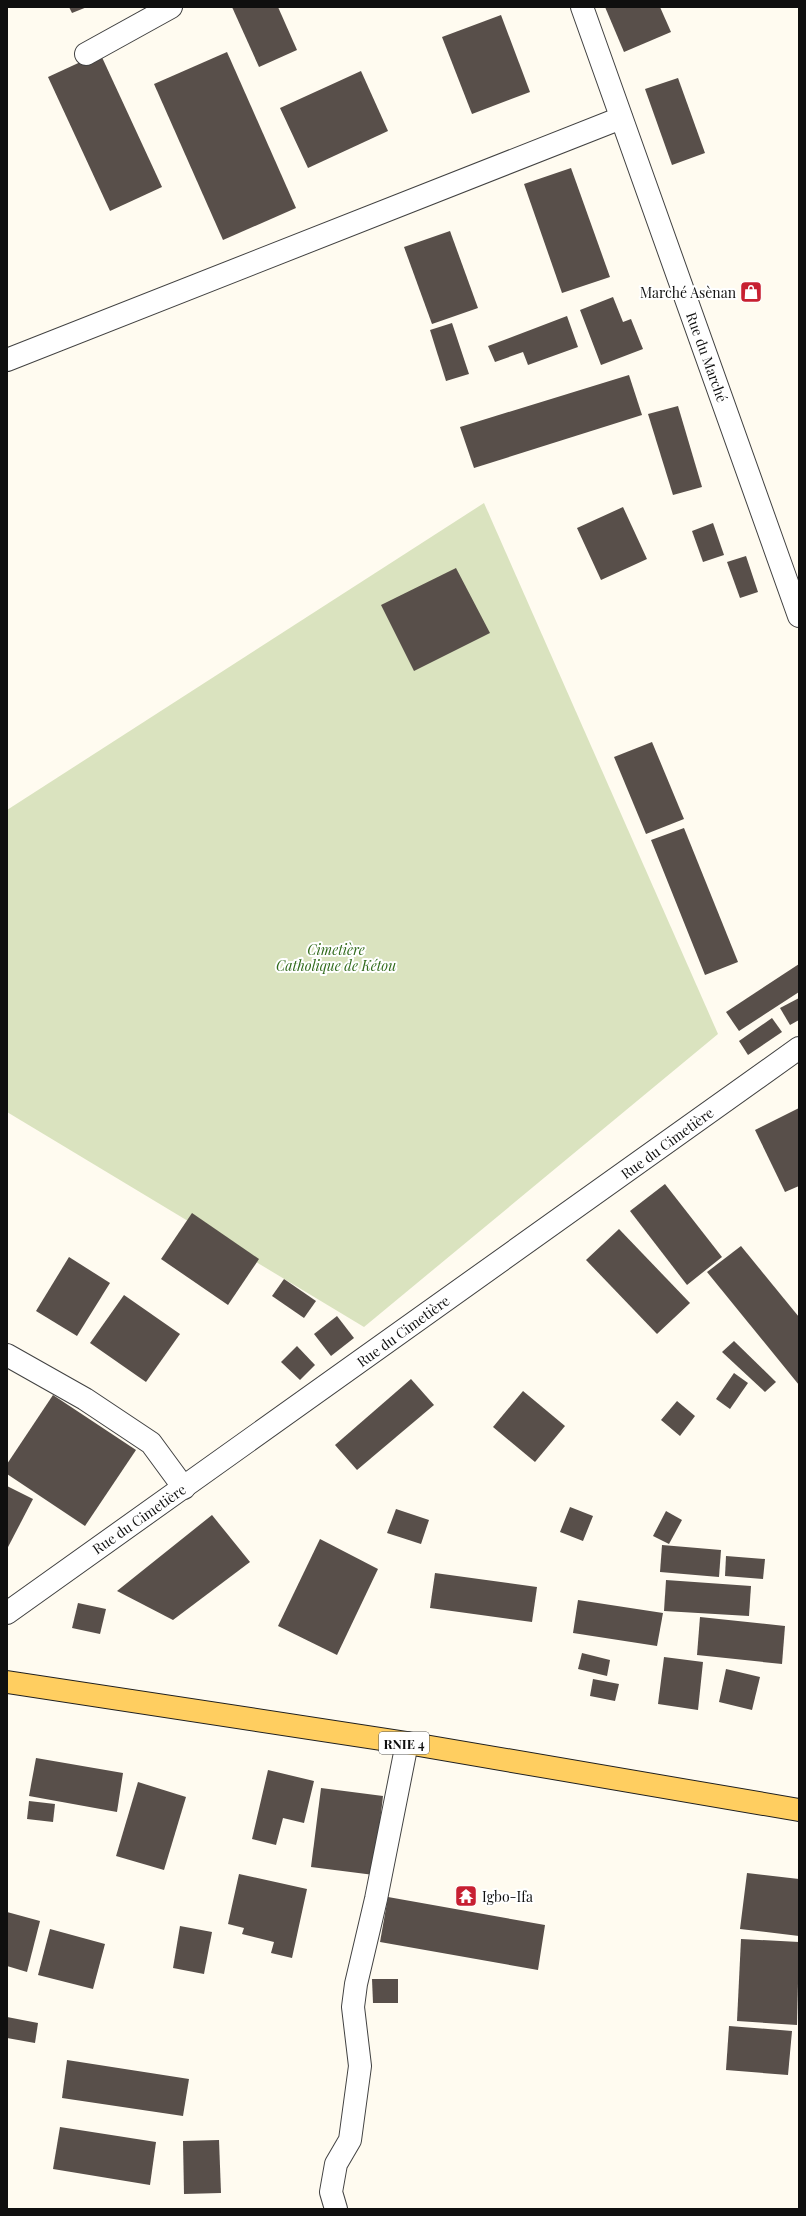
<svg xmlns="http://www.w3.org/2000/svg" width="806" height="2216" viewBox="0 0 806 2216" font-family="'Playfair Display',serif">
  <rect width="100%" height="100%" fill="#fffbf0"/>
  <!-- cemetery -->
  <path fill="#dae3bf" d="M484,503L718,1034L364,1327L7,1112V810Z"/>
  <!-- building -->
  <g fill="#584f4a">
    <path d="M69,7H87L72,13Z"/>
    <path d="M232,7H278L297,50L259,67Z"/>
    <path d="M605,7H660L671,32L624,52Z"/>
    <path d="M501,15L530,92L472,114L442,37Z"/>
    <path d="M227,52L296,208L223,240L154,84Z"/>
    <path d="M100,53L162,187L110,211L48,77Z"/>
    <path d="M361,71L388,131L308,168L280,108Z"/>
    <path d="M678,78L705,153L672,165L645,89Z"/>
    <path d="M571,168L610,277L562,293L524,184Z"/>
    <path d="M450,231L478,308L432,324L404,247Z"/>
    <path d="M613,297L623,322L631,319L643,349L601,365L580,310Z"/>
    <path d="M567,316L578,347L528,365L523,352L495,362L488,346Z"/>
    <path d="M452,323L469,374L446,381L430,330Z"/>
    <path d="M629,375L642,415L474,468L460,427Z"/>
    <path d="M678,406L702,487L673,495L648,414Z"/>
    <path d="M623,507L647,559L601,580L577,528Z"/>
    <path d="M713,523L724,555L703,562L692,531Z"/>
    <path d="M746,556L758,592L740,598L727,562Z"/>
    <path d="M456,568L490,633L414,671L381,605Z"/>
    <path d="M652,742L684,819L646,834L614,757Z"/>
    <path d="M684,828L738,962L705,975L651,840Z"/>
    <path d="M799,964V992L739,1031L726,1012Z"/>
    <path d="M799,998V1020L790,1025L780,1008Z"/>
    <path d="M772,1018L782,1032L748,1055L739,1041Z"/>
    <path d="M799,1108V1186L785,1192L755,1130Z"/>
    <path d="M665,1184L722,1257L687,1285L630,1211Z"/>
    <path d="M192,1213L259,1259L228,1305L161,1259Z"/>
    <path d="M619,1229L690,1303L657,1334L586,1260Z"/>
    <path d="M741,1246L799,1317V1385L707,1272Z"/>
    <path d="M69,1257L110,1283L77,1336L36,1311Z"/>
    <path d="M284,1279L316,1301L304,1318L272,1296Z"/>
    <path d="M124,1295L180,1334L146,1382L90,1343Z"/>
    <path d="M337,1316L354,1338L331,1356L314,1334Z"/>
    <path d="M734,1341L776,1382L765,1392L722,1352Z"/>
    <path d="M297,1346L315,1365L300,1380L281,1362Z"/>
    <path d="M734,1373L748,1383L730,1409L716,1399Z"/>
    <path d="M411,1379L434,1405L357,1470L335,1445Z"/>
    <path d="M523,1391L565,1426L535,1462L493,1427Z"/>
    <path d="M53,1395L136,1450L85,1526L7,1474V1464Z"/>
    <path d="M677,1401L695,1416L680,1436L661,1420Z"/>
    <path d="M7,1486L33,1499L7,1549Z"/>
    <path d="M570,1507L593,1516L583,1541L560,1532Z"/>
    <path d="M396,1509L429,1520L421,1544L387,1533Z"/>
    <path d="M666,1511L682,1520L669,1544L653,1536Z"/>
    <path d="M212,1515L250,1562L173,1620L117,1591Z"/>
    <path d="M320,1539L378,1569L337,1655L278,1626Z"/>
    <path d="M662,1545L721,1550L719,1577L660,1572Z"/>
    <path d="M726,1556L765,1559L763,1579L725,1576Z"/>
    <path d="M435,1573L537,1587L532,1622L430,1608Z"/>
    <path d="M666,1580L751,1586L749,1616L664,1611Z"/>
    <path d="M578,1600L663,1613L657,1646L573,1633Z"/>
    <path d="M78,1603L106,1609L100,1634L72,1628Z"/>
    <path d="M700,1617L785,1626L782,1664L697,1655Z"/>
    <path d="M582,1653L610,1660L607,1676L578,1669Z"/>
    <path d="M664,1657L703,1662L698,1710L658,1704Z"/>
    <path d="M726,1669L760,1677L752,1710L719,1702Z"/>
    <path d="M593,1679L619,1684L615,1701L590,1696Z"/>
    <path d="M36,1758L123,1773L117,1812L29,1796Z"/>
    <path d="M268,1770L314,1781L304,1823L283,1818L276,1845L252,1839Z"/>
    <path d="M138,1782L186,1797L164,1870L116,1856Z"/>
    <path d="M321,1788L383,1796L374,1875L311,1867Z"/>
    <path d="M29,1801L55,1804L53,1822L27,1819Z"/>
    <path d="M747,1873L799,1879V1936L740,1929Z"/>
    <path d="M239,1874L307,1889L292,1958L271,1953L274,1942L242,1934L244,1928L228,1924Z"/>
    <path d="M388,1897L545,1925L538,1970L380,1942Z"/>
    <path d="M7,1912L40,1921L27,1972L7,1966Z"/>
    <path d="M180,1926L212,1932L204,1974L173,1968Z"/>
    <path d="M50,1929L105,1944L93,1989L38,1975Z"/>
    <path d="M741,1939L799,1942L797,2025L737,2021Z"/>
    <path d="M372,1979H398V2003H373Z"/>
    <path d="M7,2017L38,2023L35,2043L7,2038Z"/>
    <path d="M729,2026L792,2031L788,2075L726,2070Z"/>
    <path d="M67,2060L189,2079L183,2116L62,2098Z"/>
    <path d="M60,2127L156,2142L150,2185L53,2169Z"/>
    <path d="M219,2140L221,2193L184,2194L183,2141Z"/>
  </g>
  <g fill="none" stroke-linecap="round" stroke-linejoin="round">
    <!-- minor casing -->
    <g stroke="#424242" stroke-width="24">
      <g id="minor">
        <path d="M582,7L799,616"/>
        <path d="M86,54L171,7"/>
        <path d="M7,360L621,118"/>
        <path d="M7,1355L85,1399L151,1443L184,1488"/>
        <path d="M7,1613L799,1048"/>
        <path d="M336,2209L331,2192L336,2164L350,2140L360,2066L353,2007L356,1984L376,1899L407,1743"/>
      </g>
    </g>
    <!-- major casing -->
    <g stroke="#202020" stroke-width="24">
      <path id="major" d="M7,1682L407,1743L799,1810"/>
    </g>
    <!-- minor -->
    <use href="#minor" stroke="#fff" stroke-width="22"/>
    <!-- major -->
    <use href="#major" stroke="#ffce60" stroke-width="22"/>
  </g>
  <!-- icons -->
  <defs>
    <g id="shop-square" transform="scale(1.15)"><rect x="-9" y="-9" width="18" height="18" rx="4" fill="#c71f31" stroke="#fff"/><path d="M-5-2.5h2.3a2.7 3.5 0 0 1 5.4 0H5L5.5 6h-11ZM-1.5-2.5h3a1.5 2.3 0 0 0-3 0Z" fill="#fff"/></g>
    <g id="temple-square" transform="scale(1.15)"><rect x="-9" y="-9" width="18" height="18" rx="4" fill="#c71f31" stroke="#fff"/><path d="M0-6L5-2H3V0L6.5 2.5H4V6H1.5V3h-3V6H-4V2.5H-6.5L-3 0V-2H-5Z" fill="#fff"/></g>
  </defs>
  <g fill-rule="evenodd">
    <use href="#shop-square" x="751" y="292"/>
    <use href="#temple-square" x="466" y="1896"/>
  </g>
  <g text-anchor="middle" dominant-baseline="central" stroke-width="4" stroke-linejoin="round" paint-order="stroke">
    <!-- shield labels -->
    <rect fill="#fff" stroke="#575757" stroke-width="1" x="379" y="1732" width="50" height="22" rx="3"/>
    <g font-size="13" font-weight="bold" fill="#0f0f0f">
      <text x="404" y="1743">RNIE 4</text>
    </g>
    <!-- poi labels -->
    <g font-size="14" fill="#0f0f0f" stroke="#fff" text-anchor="end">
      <text x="736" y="292">Marché Asènan</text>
      <text x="482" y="1896" text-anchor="start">Igbo-Ifa</text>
    </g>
    <!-- street labels -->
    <g font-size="14" fill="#0f0f0f" stroke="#fff">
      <text transform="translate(707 357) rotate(70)">Rue du Marché</text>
      <text transform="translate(667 1143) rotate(-36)">Rue du Cimetière</text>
      <text transform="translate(403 1331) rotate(-36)">Rue du Cimetière</text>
      <text transform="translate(139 1519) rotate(-35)">Rue du Cimetière</text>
    </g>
    <!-- park labels -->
    <g font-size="14" font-style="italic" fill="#306a1b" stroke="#fff">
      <text x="336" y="949">Cimetière<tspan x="336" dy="16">Catholique de Kétou</tspan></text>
    </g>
  </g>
  <!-- border -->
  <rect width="806" height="2216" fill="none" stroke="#0f0f0f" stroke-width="16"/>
</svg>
